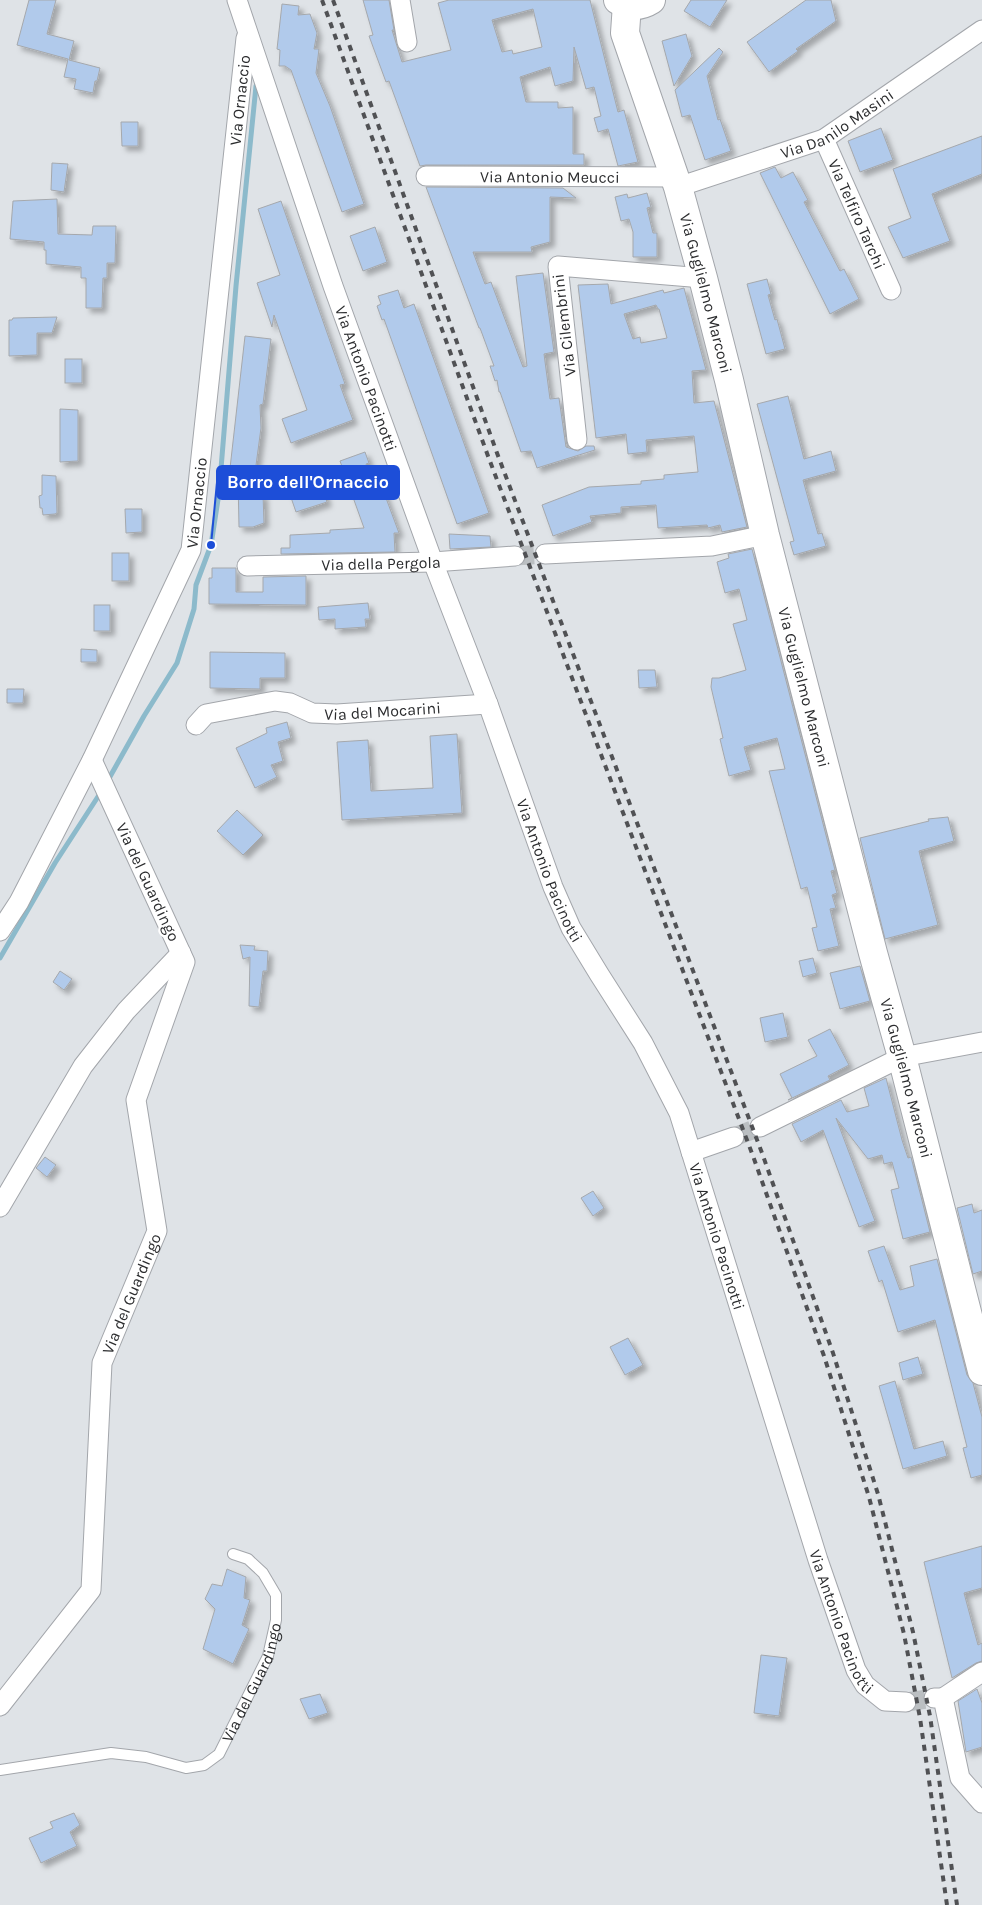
<svg xmlns="http://www.w3.org/2000/svg" width="982" height="1905" viewBox="0 0 982 1905" font-family="Karla,sans-serif">
  <defs>
    <filter id="shadow"><feDropShadow dx="4.5" dy="4.5" stdDeviation="2.5" flood-color="#0004"/></filter>
  </defs>
  <rect width="100%" height="100%" fill="#dfe3e7"/>
  <g fill="none" stroke-linecap="round" stroke-linejoin="round">
    <!-- stream -->
    <g stroke="#8cbacb" stroke-width="5">
      <path d="M107,782L144,716L177,663L194,609L196,585L211,545L219,493L236,286L256,86"/>
      <path d="M0,958L55,863L101,792"/>
    </g>
  </g>
  <!-- building -->
  <g fill="#b1caeb" stroke="#a5a8ac" fill-rule="evenodd" filter="url(#shadow)">
    <path d="M29,0H56L47,34L74,41L69,60L100,68L97,81H95L93,93L74,89L76,79L64,77L68,59L17,45Z"/>
    <path d="M363,0H389L394,30H392L402,62L451,50L438,3L449,0H590L618,112L624,110L638,162L618,166L608,129L598,132L594,118L601,116L594,87L586,89L574,47L573,81L555,86L550,67L520,77L526,102H558V108L573,107V154H584V165H426L420,166L389,81L386,82L369,36L373,35ZM533,9L542,47L513,54L512,50L502,52L492,20Z"/>
    <path d="M691,0H727L710,27L684,11Z"/>
    <path d="M806,0H831L836,21L796,49L798,51L769,72L747,42Z"/>
    <path d="M282,4L299,6L298,15L310,14L317,33L314,49H319L316,73L330,106L364,204L342,212L291,70L285,66H279L280,50L277,49Z"/>
    <path d="M686,34L692,56L674,86L662,41Z"/>
    <path d="M719,48L723,52L707,76L718,120L720,119L731,151L705,160L690,115L682,117L675,90Z"/>
    <path d="M121,122H138V146H122Z"/>
    <path d="M881,128L893,160L860,172L848,141Z"/>
    <path d="M982,136V174L932,194L950,241L903,258L888,227L911,218L893,169Z"/>
    <path d="M52,163L68,164L64,192L51,190Z"/>
    <path d="M775,167L781,178L793,172L808,200L804,202L840,271L844,269L859,299L830,314L760,173Z"/>
    <path d="M426,187L563,188L576,198L550,197V242L531,247L532,252H473L485,284L491,282L523,367L527,366L516,276L543,273L554,352L544,354L550,399L559,398L566,447L578,451L586,446H594L595,450L537,468L531,451L521,452L500,392H499L497,380L495,381L490,366H494L480,328H479Z"/>
    <path d="M647,193L651,207L647,208L653,233H657V257H633V232L629,219L621,221L615,197L627,194L628,198Z"/>
    <path d="M57,199L58,234L92,235L93,226H116L115,263H107V278H103L102,308H86V278H81V267L46,264V250H44V242L10,239L13,201Z"/>
    <path d="M281,201L345,384L340,385L353,420L291,443L282,419L307,410L274,315L272,327L257,283L280,275L258,209Z"/>
    <path d="M375,227L387,262L363,271L350,236Z"/>
    <path d="M767,279L771,294L768,295L775,320L777,319L785,349L766,354L747,284Z"/>
    <path d="M608,284L611,304L663,290L664,293L684,288L706,370L692,371L694,403L714,401L747,527L722,532L720,525L708,528L707,525L658,528L656,505L621,507V513L590,516L592,522L553,536L542,505L589,487L641,484V481L664,479V475L698,472L694,436L646,440L647,452L628,454L626,434L596,438L578,285ZM656,305L658,309H659L667,338L641,343L640,337L633,339L624,314Z"/>
    <path d="M398,290L404,308L414,304L489,513L457,524L384,319L382,320L377,306L381,304L378,296Z"/>
    <path d="M57,317L52,333H37V355L9,356V320H12L13,318Z"/>
    <path d="M245,336L271,339L263,404L260,405L261,428L252,495L263,494L264,523L253,527H239L238,478L229,477Z"/>
    <rect x="65" y="359" width="17" height="24"/>
    <path d="M788,396L804,459L831,451L836,471L803,480L818,534L822,533L826,546L794,555L790,542L794,541L757,404Z"/>
    <path d="M60,409L78,410V461L60,462Z"/>
    <path d="M365,452L369,463L366,464L377,492L383,490L399,533H394L395,552L281,554V548H290V535L330,533V530L364,528L340,461Z"/>
    <path d="M42,475L56,476L57,513L55,514L43,515L42,508H40L39,496L42,495Z"/>
    <path d="M318,476L327,502L296,512L287,486Z"/>
    <path d="M125,509H142V532L126,533Z"/>
    <path d="M449,534L490,536L491,547L450,549Z"/>
    <path d="M752,549L835,870L831,871L837,893L832,895L836,908L830,909L839,946L818,951L812,928L817,927L807,887L801,889L769,771L785,769L777,738L744,747L751,770L729,776L720,739L723,738L711,687L712,678H719L746,670L733,624L747,620L739,589L725,593L717,562L729,558L728,554Z"/>
    <rect x="112" y="553" width="17" height="28"/>
    <path d="M212,568H236V592H263V577L306,576V605L209,604V578H212Z"/>
    <path d="M368,603L370,619H365L366,627L335,629V619L319,620L318,607Z"/>
    <rect x="94" y="605" width="16" height="26"/>
    <path d="M81,649L97,650V662H81Z"/>
    <path d="M210,652L285,653V678H260V689L210,688Z"/>
    <path d="M638,670H655L657,687L639,688Z"/>
    <path d="M7,689H24L23,703H7Z"/>
    <path d="M287,722L291,738L278,742L283,761L271,765L277,777L255,788L236,748L267,733L266,728Z"/>
    <path d="M457,734L462,813L342,820L337,742L368,740L371,791L433,788L430,736Z"/>
    <path d="M237,810L263,835L243,855L217,831Z"/>
    <path d="M948,817L954,841L919,851L938,925L885,939L860,838L929,821L928,819Z"/>
    <path d="M240,945L255,946L254,950L268,951L267,971H263L259,1007L249,1006L250,957L243,959Z"/>
    <path d="M813,958L817,973L803,977L799,961Z"/>
    <path d="M860,966L870,1001L840,1009L830,973Z"/>
    <path d="M60,971L72,979L64,990L53,982Z"/>
    <path d="M783,1013L788,1037L765,1042L760,1018Z"/>
    <path d="M830,1029L849,1065L828,1076L830,1080L788,1100L792,1098L780,1074L817,1056L808,1040Z"/>
    <path d="M886,1078L902,1140L908,1158L911,1157L930,1232L903,1239L891,1190L899,1188L892,1162L884,1164L882,1155L868,1159L836,1118L875,1221L859,1227L823,1130L801,1142L792,1124L841,1100L847,1112L869,1106L864,1088Z"/>
    <path d="M45,1157L56,1165L47,1177L36,1168Z"/>
    <path d="M593,1191L604,1208L593,1216L581,1198Z"/>
    <path d="M972,1204L974,1213L982,1210V1271L973,1274L957,1208Z"/>
    <path d="M884,1246L900,1290L914,1286L910,1266L937,1259L967,1375L973,1383L982,1417V1475L971,1478L963,1448L967,1447L935,1320L898,1332L882,1280L879,1282L868,1251Z"/>
    <path d="M628,1338L643,1365L625,1375L610,1347Z"/>
    <path d="M918,1357L923,1374L903,1380L899,1363Z"/>
    <path d="M895,1381L914,1449L943,1441L947,1456L903,1469L879,1386Z"/>
    <path d="M982,1546V1588L964,1593L978,1645L982,1643V1661L976,1663L952,1678L924,1562Z"/>
    <path d="M227,1569L246,1577L244,1598L250,1600L242,1625L249,1629L233,1664L203,1649L215,1609L205,1599L212,1584L222,1586Z"/>
    <path d="M761,1655L787,1658L779,1716L754,1713Z"/>
    <path d="M977,1689L982,1703V1747L966,1752L958,1701Z"/>
    <path d="M320,1694L328,1713L309,1719L300,1699Z"/>
    <path d="M74,1813L80,1825L70,1832L77,1846L41,1863L29,1838L53,1828L50,1822Z"/>
  </g>
  <g fill="none" stroke-linecap="round" stroke-linejoin="round">
    <!-- street-tunnel -->
    <g stroke="#bbbfc2" stroke-width="19" stroke-dasharray="19 9" stroke-linecap="butt">
      <path d="M515,556L545,554"/>
      <path d="M734,1137L760,1127"/>
      <path d="M906,1702L934,1698"/>
    </g>
    <!-- lane casing -->
    <g stroke="#a3a6ab" stroke-width="12">
      <g id="lane">
        <path id="s1" d="M0,1770L111,1753L146,1757L186,1768L204,1765L219,1754L268,1656L276,1620V1595L263,1573L248,1559L233,1554"/>
      </g>
    </g>
    <!-- street casing -->
    <g stroke="#a3a6ab" stroke-width="21">
      <g id="street">
        <path id="s2" d="M237,0L333,286L433,562L488,704L553,887L571,928L599,974L643,1043L679,1113L818,1560L856,1670L865,1685L885,1701L906,1702"/>
        <path d="M400,0L407,42"/>
        <path id="s3" d="M824,139L891,290"/>
        <path id="s4" d="M426,176L674,177"/>
        <path id="s5" d="M678,187L824,139L982,30"/>
        <path d="M577,440L558,266L703,278"/>
        <path d="M545,554L712,546L765,535"/>
        <path id="s6" d="M247,566L433,562L515,556"/>
        <path id="s7" d="M196,725L206,714L275,701L290,703L312,713L337,714L488,704"/>
        <path id="s8" d="M0,931L19,902L92,760L191,550L246,38"/>
        <path d="M760,1127L902,1057L982,1042"/>
        <path d="M691,1152L734,1137"/>
        <path d="M0,1207L83,1066L126,1011L181,953"/>
        <path d="M934,1698H943L960,1778L982,1803"/>
        <path d="M943,1698L982,1672"/>
        <path id="s9" d="M0,1706L91,1590L102,1363L157,1231L136,1100L185,962L92,760"/>
      </g>
    </g>
    <!-- secondary casing -->
    <g stroke="#a3a6ab" stroke-width="30">
      <g id="secondary">
        <path d="M618,0C629,6 640,7 651,0"/>
        <path id="s10" d="M627,4L625,33L678,187L703,278L729,380L765,535L873,953L902,1057L982,1371"/>
      </g>
    </g>
    <!-- lane -->
    <use href="#lane" stroke="#fff" stroke-width="10"/>
    <!-- street -->
    <use href="#street" stroke="#fff" stroke-width="19"/>
    <!-- secondary -->
    <use href="#secondary" stroke="#fff" stroke-width="28"/>
    <!-- rail -->
    <g stroke="#505154" stroke-width="4" stroke-dasharray="6 6" stroke-linecap="butt">
      <path d="M322,0L488,456L753,1156L824,1356L869,1497L904,1634L920,1718L947,1905"/>
      <path d="M333,0L497,453L762,1153L833,1353L878,1494L913,1632L930,1716L957,1905"/>
    </g>
  </g>
  <g text-anchor="middle" dominant-baseline="central" stroke-width="4.5" stroke-linejoin="round" paint-order="stroke">
    <!-- street labels -->
    <g font-size="16" fill="#2c2d2f" stroke="#fff">
      <text stroke="none"><textPath href="#s8" startOffset="879">Via Ornaccio</textPath></text>
      <text stroke="none"><textPath href="#s5" startOffset="172">Via Danilo Masini</textPath></text>
      <text stroke="none"><textPath href="#s4" startOffset="124">Via Antonio Meucci</textPath></text>
      <text stroke="none"><textPath href="#s3" startOffset="82">Via Telfiro Tarchi</textPath></text>
      <text stroke="none"><textPath href="#s10" startOffset="302">Via Guglielmo Marconi</textPath></text>
      <text transform="translate(564 325) rotate(-97)">Via Cilembrini</text>
      <text stroke="none"><textPath href="#s2" startOffset="400">Via Antonio Pacinotti</textPath></text>
      <text stroke="none"><textPath href="#s8" startOffset="474">Via Ornaccio</textPath></text>
      <text stroke="none"><textPath href="#s6" startOffset="134">Via della Pergola</textPath></text>
      <text stroke="none"><textPath href="#s10" startOffset="708">Via Guglielmo Marconi</textPath></text>
      <text stroke="none"><textPath href="#s7" startOffset="195">Via del Mocarini</textPath></text>
      <text stroke="none"><textPath href="#s2" startOffset="925">Via Antonio Pacinotti</textPath></text>
      <text transform="translate(148 882) rotate(65)">Via del Guardingo</text>
      <text stroke="none"><textPath href="#s10" startOffset="1112">Via Guglielmo Marconi</textPath></text>
      <text stroke="none"><textPath href="#s2" startOffset="1330">Via Antonio Pacinotti</textPath></text>
      <text stroke="none"><textPath href="#s9" startOffset="450">Via del Guardingo</textPath></text>
      <text stroke="none"><textPath href="#s2" startOffset="1735">Via Antonio Pacinotti</textPath></text>
      <text stroke="none"><textPath href="#s1" startOffset="305">Via del Guardingo</textPath></text>
    </g>
  </g>
  <!-- callouts -->
  <path fill="none" stroke="#1d4ed8" stroke-width="2" d="M211 545L217 482"/>
  <circle fill="#1d4ed8" stroke="#fff" stroke-width="2" cx="211" cy="545" r="5"/>
  <rect fill="#1d4ed8" stroke="#1d4ed8" stroke-width="2" x="217" y="466" width="182" height="33" rx="5"/>
  <g font-size="18" text-anchor="middle" font-weight="bold" fill="#fff">
    <text x="308" y="488">Borro dell'Ornaccio</text>
  </g>
</svg>
